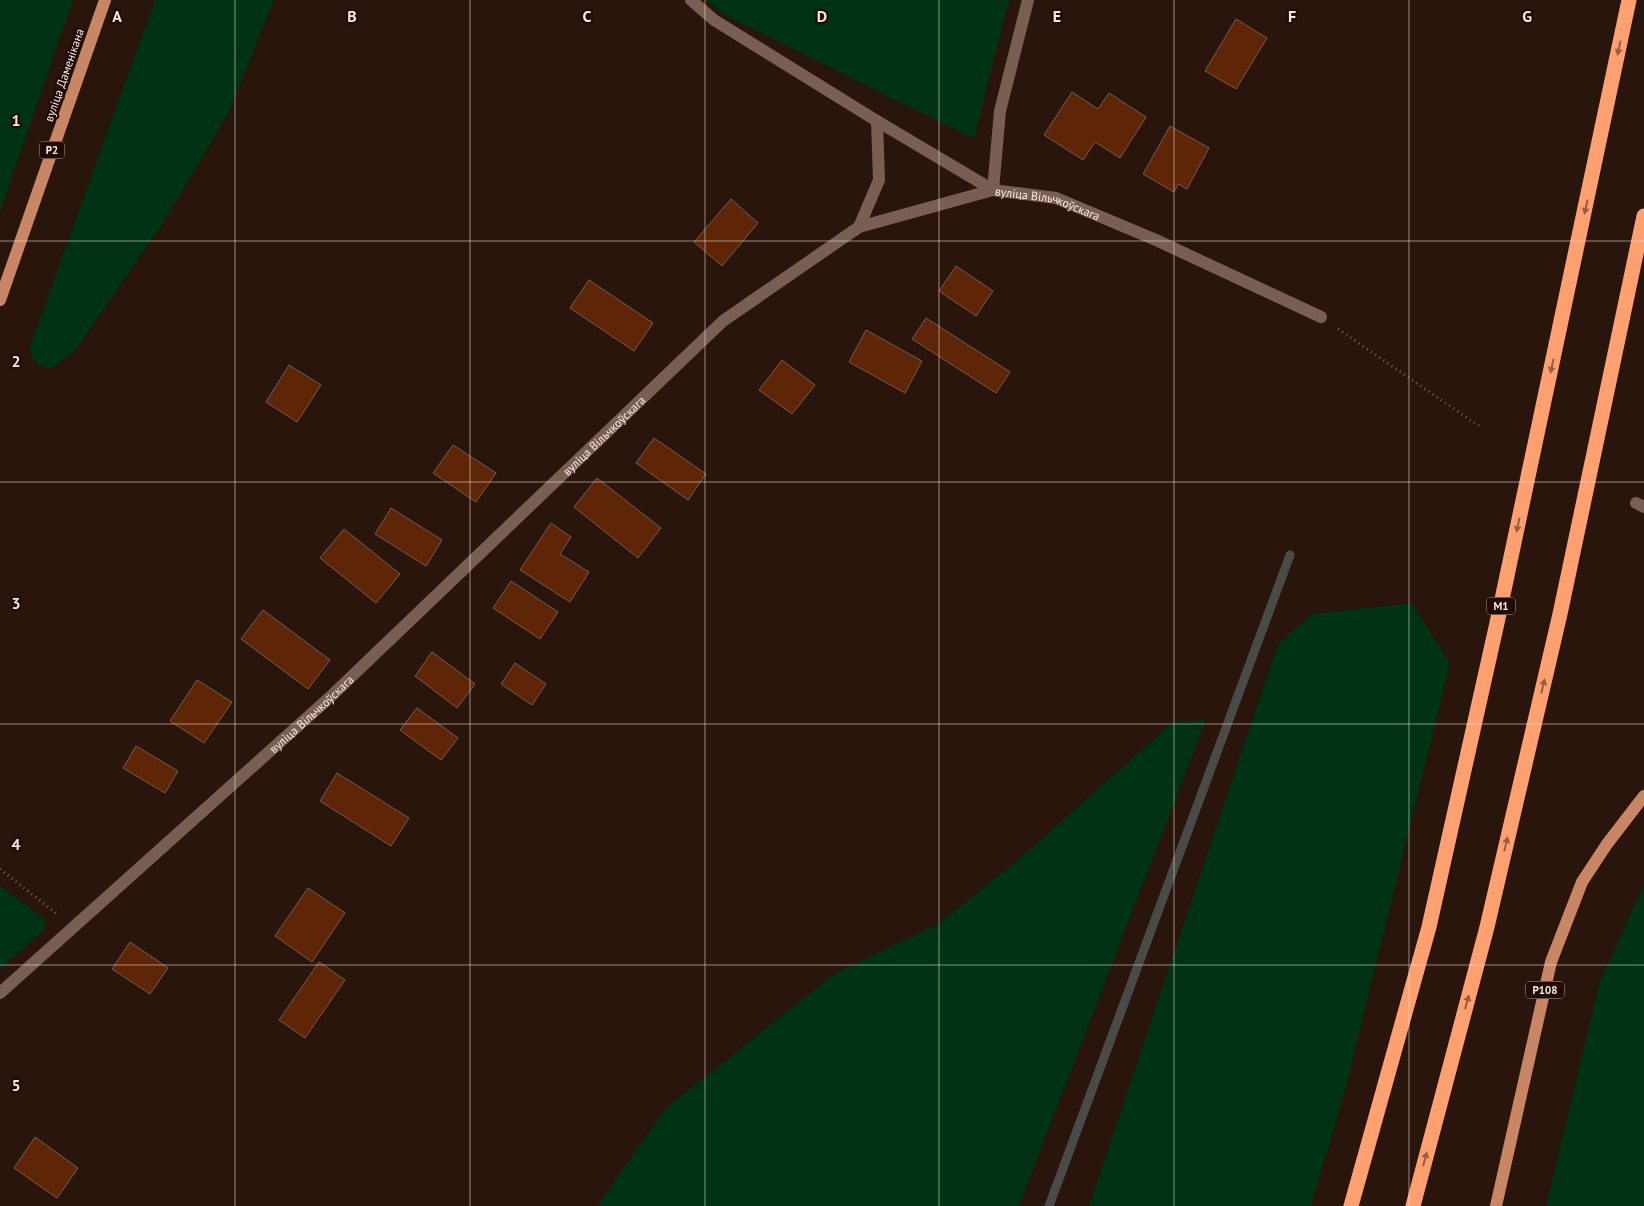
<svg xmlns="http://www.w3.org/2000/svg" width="1644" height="1206" viewBox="0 0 1644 1206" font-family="'PT Sans',sans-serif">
  <rect width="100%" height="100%" fill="#2a150c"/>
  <!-- green -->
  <g fill="#003315">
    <path d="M0,0H73L0,212Z"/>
    <path d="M155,0H274L228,114L165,220L75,351L52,368L39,366L31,356L30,346Z"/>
    <path d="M707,0H1009L974,139L723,14Z"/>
    <path d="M1412,603L1450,663L1345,1091L1311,1206H1089L1278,644L1312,614Z"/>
    <path d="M1206,720L1019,1206H597L665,1109L834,974L938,924L1019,859L1173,722Z"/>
    <path d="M1644,885V1206H1546L1600,981Z"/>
    <path d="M0,886L45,919L46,928L0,969Z"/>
  </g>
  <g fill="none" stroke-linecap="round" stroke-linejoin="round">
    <!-- stream -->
    <path stroke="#4a4a48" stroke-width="9" d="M1049,1206L1290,555"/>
  </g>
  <!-- building -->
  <g fill="#5e2507" stroke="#765c51">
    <path d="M1236,19L1267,38L1236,89L1205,71Z"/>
    <path d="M1072,92L1098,109L1109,93L1146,117L1120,158L1095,142L1083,160L1044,135Z"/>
    <path d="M1170,126L1209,148L1187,189L1178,184L1174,192L1143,174Z"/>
    <path d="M731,199L758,223L722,266L694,242Z"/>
    <path d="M956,266L993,291L976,316L939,291Z"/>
    <path d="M589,280L653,323L634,351L570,308Z"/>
    <path d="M926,318L1010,372L996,393L912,339Z"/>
    <path d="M866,330L922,361L905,393L849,362Z"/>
    <path d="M782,360L815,385L792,414L759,390Z"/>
    <path d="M289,365L321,385L297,422L266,402Z"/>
    <path d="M654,438L706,474L688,500L636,463Z"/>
    <path d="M453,445L496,473L476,502L433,473Z"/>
    <path d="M597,478L661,528L638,558L574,507Z"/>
    <path d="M391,508L442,540L426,566L375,534Z"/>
    <path d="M551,523L571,537L560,554L589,572L570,602L520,570Z"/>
    <path d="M344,529L400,574L376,603L320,558Z"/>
    <path d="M511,581L558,612L540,639L493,608Z"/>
    <path d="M263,610L330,660L308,689L241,639Z"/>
    <path d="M432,652L475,684L457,708L415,676Z"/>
    <path d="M515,663L546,684L532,705L501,684Z"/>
    <path d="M197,680L232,702L204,743L170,721Z"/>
    <path d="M417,708L458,738L441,760L400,730Z"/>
    <path d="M136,746L178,771L165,793L123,768Z"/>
    <path d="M337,773L409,818L391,846L320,801Z"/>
    <path d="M308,888L345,913L312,962L275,936Z"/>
    <path d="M130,942L168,968L150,994L112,969Z"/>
    <path d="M319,962L345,980L305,1038L279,1020Z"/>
    <path d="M35,1137L78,1168L57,1198L14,1168Z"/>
  </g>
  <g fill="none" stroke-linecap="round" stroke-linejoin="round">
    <!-- path -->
    <g stroke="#746159" stroke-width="3" stroke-dasharray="1 4" stroke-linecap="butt">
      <path d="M1338,329L1482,428"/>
      <path d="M0,869L57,914"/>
    </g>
    <!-- service -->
    <g stroke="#795f53" stroke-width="12">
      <path d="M993,190L1000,111L1028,0"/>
      <path d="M1636,503L1644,507"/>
    </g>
    <!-- minor -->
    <g stroke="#795f53" stroke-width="12">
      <path d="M691,0L714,20L877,121L993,190"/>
      <path d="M859,227L879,180L877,121"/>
      <path id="s1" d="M0,993L328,699L723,321L859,227L993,190L1056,198L1156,240L1321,317"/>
    </g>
    <!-- primary -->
    <g stroke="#c98664" stroke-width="12">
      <path d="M0,300L105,0"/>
      <path d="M1496,1206L1551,962L1582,882L1607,844L1644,796"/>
    </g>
    <!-- motorway -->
    <g stroke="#fea06f" stroke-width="15">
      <path d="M1351,1206L1429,927L1497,623L1629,0"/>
      <path d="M1413,1206L1487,927L1560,614L1644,216"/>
    </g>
  </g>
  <!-- one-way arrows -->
  <defs><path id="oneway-solid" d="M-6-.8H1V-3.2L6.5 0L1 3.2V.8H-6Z" transform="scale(1.25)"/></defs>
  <g fill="#9a5d3f">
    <use href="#oneway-solid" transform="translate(1619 48) rotate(102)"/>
    <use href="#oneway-solid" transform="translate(1586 207) rotate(102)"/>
    <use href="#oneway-solid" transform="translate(1552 366) rotate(102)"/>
    <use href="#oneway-solid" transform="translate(1518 525) rotate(102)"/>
    <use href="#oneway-solid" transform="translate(1543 686) rotate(-77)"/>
    <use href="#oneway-solid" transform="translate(1506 844) rotate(-77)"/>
    <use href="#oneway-solid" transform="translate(1467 1002) rotate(-75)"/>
    <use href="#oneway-solid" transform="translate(1425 1159) rotate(-75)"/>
  </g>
  <!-- grid -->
  <path fill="none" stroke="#f6e7e0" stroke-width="1" stroke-opacity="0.55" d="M235,0V1206M470,0V1206M705,0V1206M939,0V1206M1174,0V1206M1409,0V1206M0,241H1644M0,482H1644M0,724H1644M0,965H1644"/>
  <g text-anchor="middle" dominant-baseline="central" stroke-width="4.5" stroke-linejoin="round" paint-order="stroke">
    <!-- shield labels -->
    <g fill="#200c04" stroke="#b6a59e" stroke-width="1">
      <rect x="39.5" y="141.5" width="25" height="17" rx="4"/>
      <rect x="1487" y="597.5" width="28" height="17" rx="4"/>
      <rect x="1526" y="981.5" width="38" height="17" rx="4"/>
    </g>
    <g font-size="11" font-weight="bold" fill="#f6e7e0">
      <text x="52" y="150">Р2</text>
      <text x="1501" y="606">М1</text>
      <text x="1545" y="990">Р108</text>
    </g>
    <!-- street labels -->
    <g font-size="12" fill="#f6e7e0" stroke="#200c04">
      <text transform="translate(64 75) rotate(-71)">вуліца Даменікана</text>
      <text stroke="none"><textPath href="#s1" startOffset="1348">вуліца Вільчкоўскага</textPath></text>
      <text stroke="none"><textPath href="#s1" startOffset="822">вуліца Вільчкоўскага</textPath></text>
      <text stroke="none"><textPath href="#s1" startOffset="418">вуліца Вільчкоўскага</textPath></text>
    </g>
  </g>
  <g font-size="16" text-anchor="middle" font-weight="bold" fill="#f6e7e0" stroke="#200c04" stroke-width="4.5" stroke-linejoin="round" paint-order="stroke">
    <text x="117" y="22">A</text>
    <text x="352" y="22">B</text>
    <text x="587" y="22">C</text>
    <text x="822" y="22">D</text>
    <text x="1057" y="22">E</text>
    <text x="1292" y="22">F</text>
    <text x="1527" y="22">G</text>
    <text x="16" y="126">1</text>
    <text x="16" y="367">2</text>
    <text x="16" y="609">3</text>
    <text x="16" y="850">4</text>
    <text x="16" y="1091">5</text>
  </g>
</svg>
